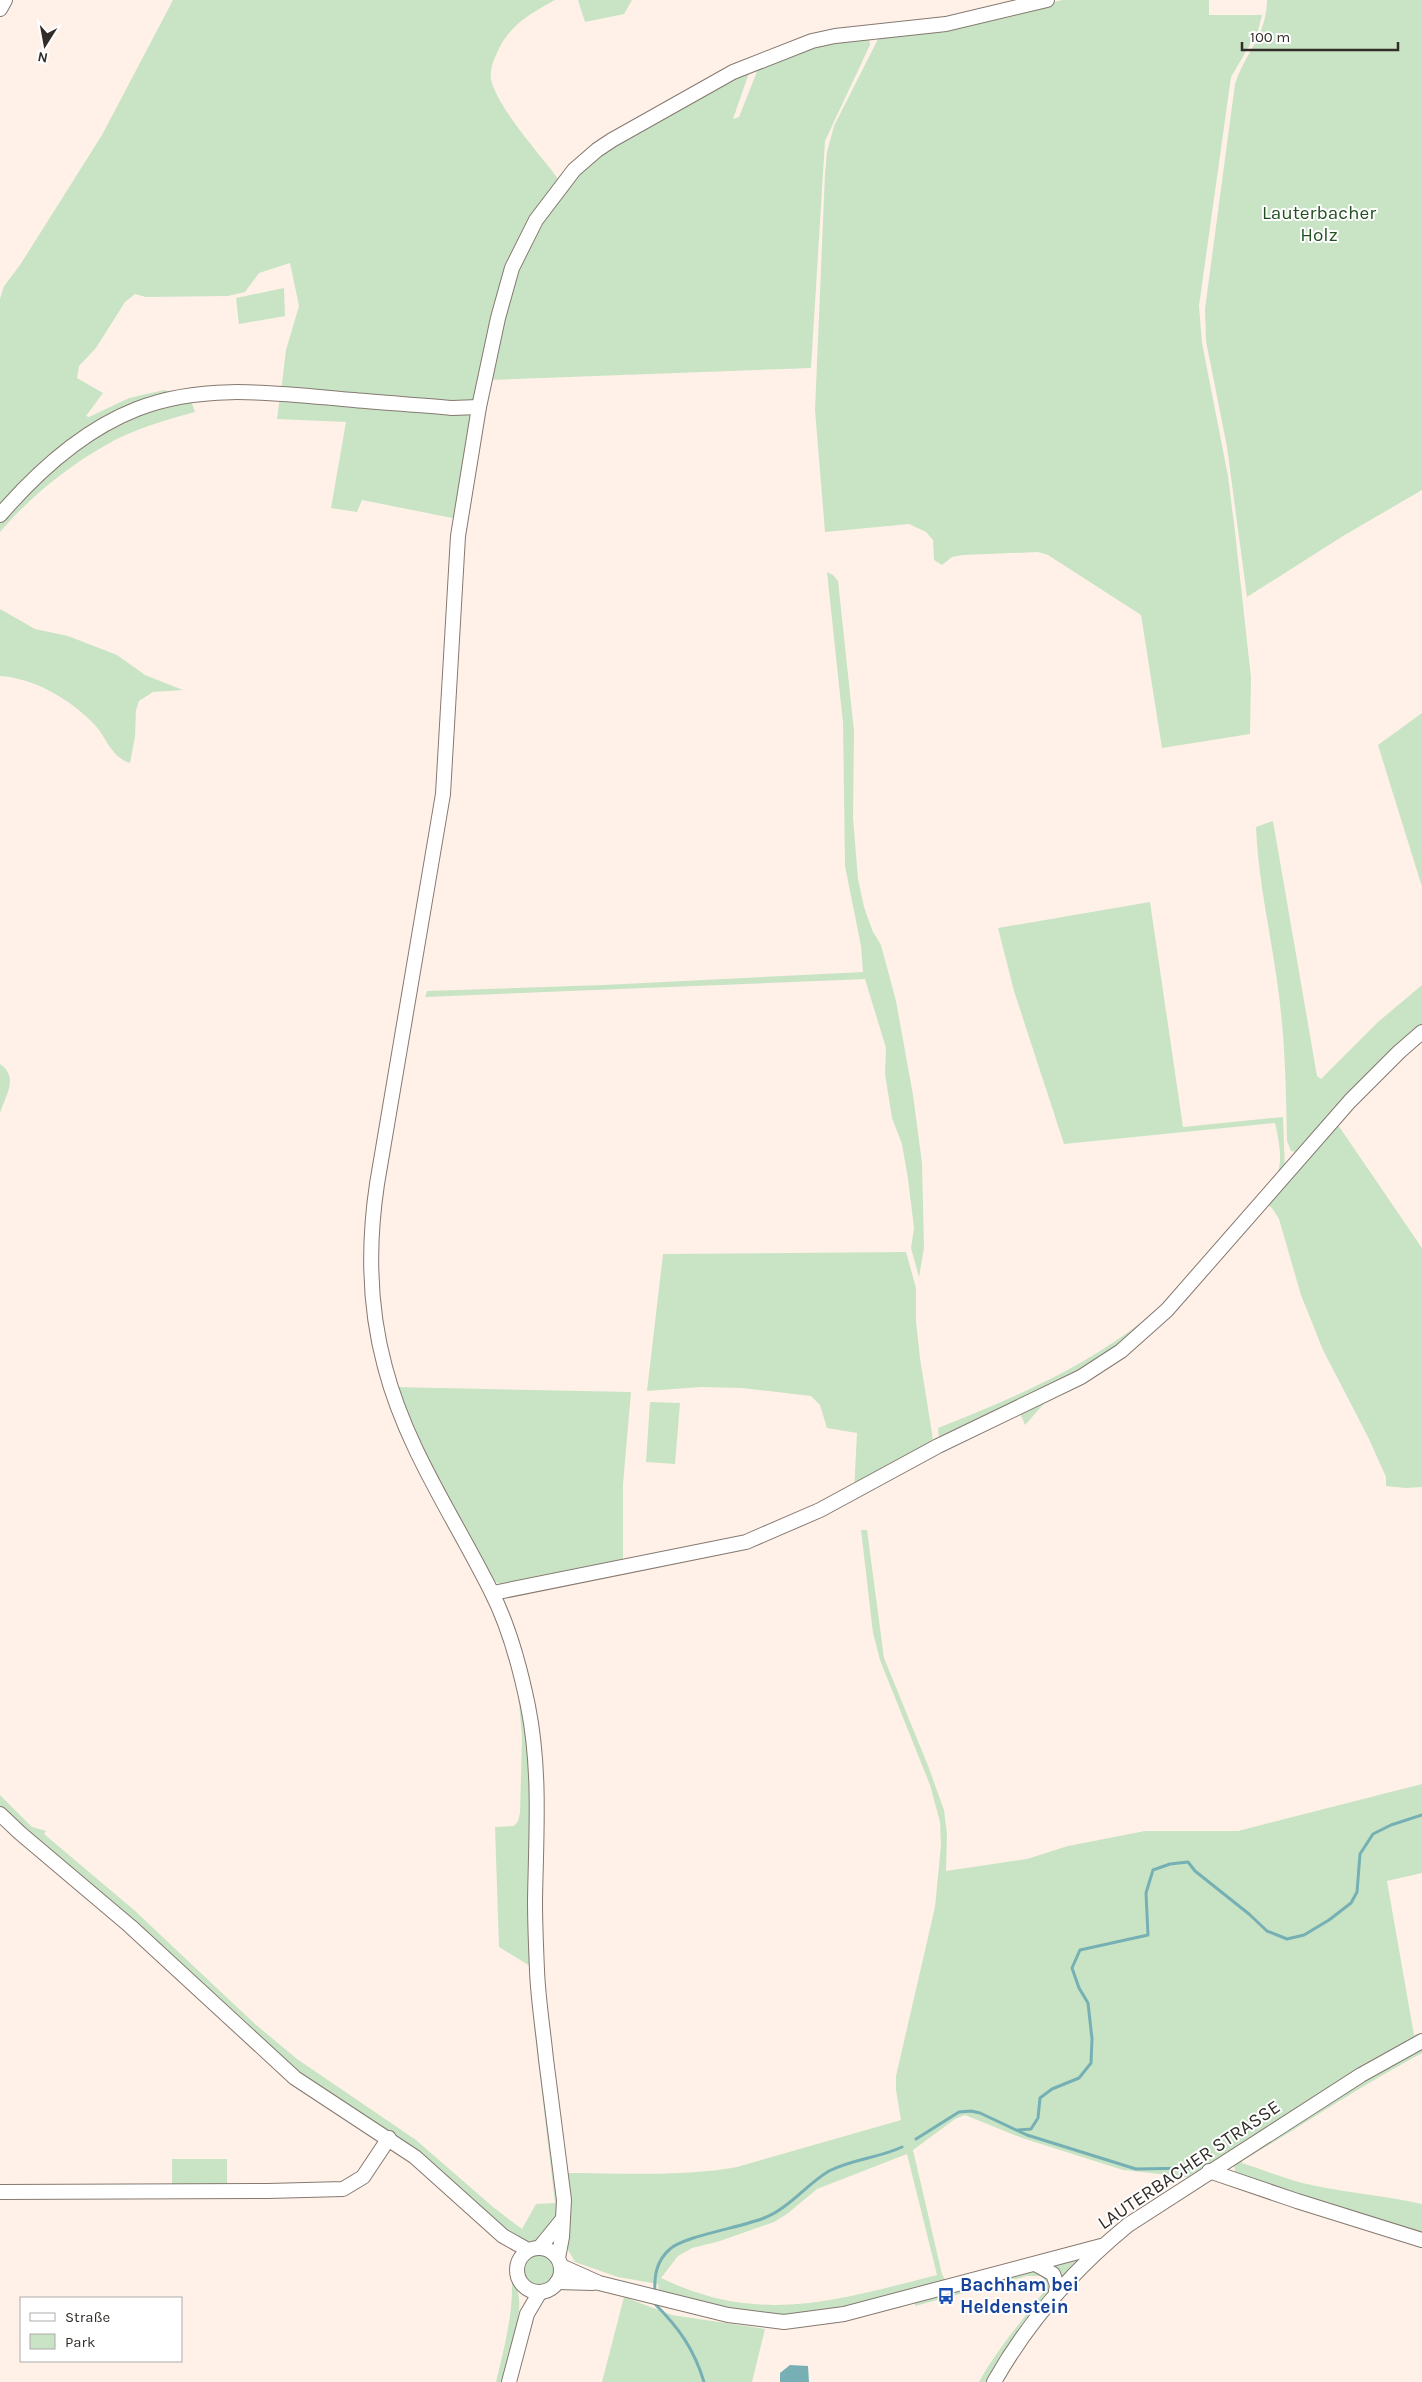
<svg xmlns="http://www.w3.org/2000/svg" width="1422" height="2382" viewBox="0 0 1422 2382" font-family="Karla,sans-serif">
  <rect width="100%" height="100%" fill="#fff1e7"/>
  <!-- green -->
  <g fill="#c8e4c5" fill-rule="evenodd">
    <path d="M173,0H555C530,14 509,25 497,53C493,61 490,70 491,79C496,106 542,157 560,181L538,209L476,397L467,403L281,391L286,350L299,306L290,263L259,273L245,292L228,296L146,297L135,294L125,302L96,348L79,366L77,378L103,393L86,416L89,417L129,398L164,390L190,398L195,412C166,420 133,429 106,445C67,467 29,498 0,532V299L4,286L20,265L102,135Z"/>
    <path d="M578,0H632L624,14L585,22Z"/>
    <path d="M1063,0H1209V15H1262L1258,31L1231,77L1199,306L1202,343L1228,476L1235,532L1251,678L1250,734L1162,748L1141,615L1048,555L1038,552L963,555L952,557L942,565L934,560L933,540L926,532L909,524L825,532L815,410L825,174L827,152L834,126L878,39L883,35L1019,10Z"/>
    <path d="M1267,0H1422V490L1343,536L1247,597L1227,447L1206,341L1205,309L1235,84C1246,51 1266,37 1267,0Z"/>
    <path d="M869,38L870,45L825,141L811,368L489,380L514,276L537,226L568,184L616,142L750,70L733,119L739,117L760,64C778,63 802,56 815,44Z"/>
    <path d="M284,288L285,316L239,324L236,298Z"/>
    <path d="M280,397L469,412L474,416L457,519L362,500L357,512L331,508L346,422L277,419Z"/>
    <path d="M827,572L833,575L838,581L854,731L853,818L858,879L864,907L873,932L881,945L896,1001L913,1095L922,1163L924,1248L919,1277L911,1248L914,1228L908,1179L902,1144L892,1118L885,1074L886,1048L865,979L425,997L427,991L603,985L863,972L861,946L845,866L843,723Z"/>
    <path d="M0,609L35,629L68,636L117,655L145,675L183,690L153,692L139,701L136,710L135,737L130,763C110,757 106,735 92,722C68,698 33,678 0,676Z"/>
    <path d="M1422,713V887L1378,745Z"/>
    <path d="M1273,821L1317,1076L1321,1079L1378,1022L1422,985V1029L1296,1152L1291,1151L1287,1141C1286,1088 1285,1034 1277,981C1270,930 1258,879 1256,827Z"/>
    <path d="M1150,902L1183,1127L1283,1117L1285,1171L1160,1313L1050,1397L1025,1425L1017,1406L939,1440L938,1428C1009,1400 1082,1369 1143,1321C1172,1298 1197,1267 1222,1239C1234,1226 1275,1184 1279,1168C1282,1155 1278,1136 1275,1123L1064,1144L1014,991L998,928Z"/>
    <path d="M0,1064C19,1077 6,1095 0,1113Z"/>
    <path d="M1336,1122L1422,1248V1487L1405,1488L1386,1486V1477L1369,1439L1323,1350L1301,1295L1279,1219L1272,1208L1266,1204Z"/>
    <path d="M906,1252L916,1288V1321L920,1358L934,1446L854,1491L857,1433L827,1428L820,1405L811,1396L742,1388L701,1387L647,1391L663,1254Z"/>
    <path d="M394,1387L631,1392L623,1484V1562L504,1585L489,1580L442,1492Z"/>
    <path d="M650,1402L680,1403L675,1464L646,1462Z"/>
    <path d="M861,1530H867L884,1658L929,1768L944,1810L947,1834L946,1871L1027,1859L1068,1846L1145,1831H1238L1422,1784V1873L1387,1881L1414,2035L1422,2033V2036L1187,2177L1123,2170L1022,2138L965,2115L955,2119L913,2150L942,2274L946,2282L813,2315L760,2316L659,2293L658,2284L618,2277L575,2262L568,2250L565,2173C623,2173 681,2177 737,2167L901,2120L896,2090V2076L935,1907L941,1845L940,1822L930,1785L880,1660L873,1633ZM907,2154L937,2275C838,2300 760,2326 661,2278L678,2256L692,2248L720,2241L774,2222L787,2214L817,2189Z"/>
    <path d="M517,1681L526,1718L558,2207L555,2218L537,2241H526L515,2235L301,2075L0,1807V1795L32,1827L46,1831L44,1834L134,1910L255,2024L297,2059L416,2140L493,2207L522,2229L536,2204L555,2203L534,2025L530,1966L499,1947L495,1827L514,1826L518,1821L520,1813L522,1737Z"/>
    <path d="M1422,2045V2053C1360,2086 1302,2126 1242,2161V2163C1266,2171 1291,2181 1316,2186C1351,2193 1387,2196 1422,2204V2235L1236,2174L1234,2166L1237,2158Z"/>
    <rect x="172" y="2159" width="55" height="26"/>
    <circle cx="539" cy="2270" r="15"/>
    <path d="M1079,2259L1062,2278L1055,2264Z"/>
    <path d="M1037,2270L1043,2271L1050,2281L1051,2291L990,2382H979C998,2348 1022,2321 1045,2290L1044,2279L1041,2276H1027L915,2306L914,2301Z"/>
    <path d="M512,2281C516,2287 519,2292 519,2299C521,2323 508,2359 502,2382H496C504,2348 513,2316 512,2281Z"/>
    <path d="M624,2297L672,2315L765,2329L752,2382H602Z"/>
  </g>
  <!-- water -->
  <path fill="#76b0b4" d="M790,2365L808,2366L809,2382H780V2373Z"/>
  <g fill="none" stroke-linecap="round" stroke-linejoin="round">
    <!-- stream -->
    <g stroke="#76b0b4" stroke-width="3">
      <path d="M1018,2130L1031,2129L1038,2118L1040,2098L1052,2089L1079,2078L1091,2063L1092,2039L1088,2003L1079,1988L1072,1968L1080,1950L1148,1935L1146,1893L1153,1870L1170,1864L1188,1862L1195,1871L1249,1914L1267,1931L1287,1939L1304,1935L1329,1920L1351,1903L1357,1892L1360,1854L1373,1834L1391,1825L1422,1815"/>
      <path d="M916,2139L959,2112L971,2111L980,2113L1027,2135L1136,2169L1194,2168"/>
      <path d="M655,2294C654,2276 656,2261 670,2249C684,2236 743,2227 764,2218C788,2209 807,2184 829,2171C852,2159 879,2158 902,2147"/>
      <path d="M655,2300V2304C679,2328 694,2349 704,2382"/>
    </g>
    <!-- minor casing -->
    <g stroke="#857970" stroke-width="16">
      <g id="minor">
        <path d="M0,9L5,0"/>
        <path d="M0,515C37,472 83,430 137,409C205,382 283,394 354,400C387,403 420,405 452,408L479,407"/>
        <path d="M493,1593L746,1542L820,1510L938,1446L1081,1377L1121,1351L1167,1310L1350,1101L1399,1052L1422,1032"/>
        <path d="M0,1814L20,1833L130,1926L295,2078L415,2157L503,2236L528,2250"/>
        <path d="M1209,2171L1297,2201L1422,2240"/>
        <path d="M0,2192L268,2191L343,2189L363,2177L389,2138"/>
        <path d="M540,2247L562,2220"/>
        <circle cx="539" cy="2270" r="22"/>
        <path d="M558,2258L562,2237L564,2200C558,2153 552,2106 546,2059C543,2029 538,1999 537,1970C536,1947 535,1924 535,1901C536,1836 541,1771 528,1706C520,1667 509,1626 491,1591C454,1517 406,1448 385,1367C369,1308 368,1244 377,1184L443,794L458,536L479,407L498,318L512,268L536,220L574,170L597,150L612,140L733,72L812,41L835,36L946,24L1047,0"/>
        <path d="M1037,2265L1053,2274L1057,2285L1056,2291"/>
        <path d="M561,2266L599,2283L728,2315L784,2322L844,2314L1101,2246"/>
        <path d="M557,2282L593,2283"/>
        <path d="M509,2382L527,2314L540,2292"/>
        <path d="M994,2382C1029,2320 1073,2270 1128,2225L1361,2075L1422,2041"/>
      </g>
    </g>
    <!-- minor -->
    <use href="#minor" stroke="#fff" stroke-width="14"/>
  </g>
  <!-- icons -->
  <defs>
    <g id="bus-bare" transform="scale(1.35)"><path d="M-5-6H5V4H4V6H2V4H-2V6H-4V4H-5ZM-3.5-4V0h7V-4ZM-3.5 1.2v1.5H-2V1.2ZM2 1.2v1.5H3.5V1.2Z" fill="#1a4fb4" stroke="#fff" stroke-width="2.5" paint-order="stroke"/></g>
  </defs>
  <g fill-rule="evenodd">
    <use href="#bus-bare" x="946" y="2296"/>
  </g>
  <g text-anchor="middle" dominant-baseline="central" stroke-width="4" stroke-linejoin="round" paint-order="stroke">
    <!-- park labels -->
    <g font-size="19" fill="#225021" stroke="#fff">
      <text x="1319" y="213">Lauterbacher<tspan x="1319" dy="22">Holz</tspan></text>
    </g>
    <!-- street labels -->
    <g font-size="19" fill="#322d29" stroke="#fff">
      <text transform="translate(1189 2165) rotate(-34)">LAUTERBACHER STRASSE</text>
    </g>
    <!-- transit labels -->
    <g font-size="19" font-weight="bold" fill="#164399" stroke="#fff" text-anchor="start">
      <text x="960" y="2285">Bachham bei<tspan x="960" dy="22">Heldenstein</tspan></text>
    </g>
  </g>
  <!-- legend -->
  <rect x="20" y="2297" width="162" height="65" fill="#ffffff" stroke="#adaba9"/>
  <rect x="30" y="2313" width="25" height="8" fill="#ffffff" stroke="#adaba9"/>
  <text x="65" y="2322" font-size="15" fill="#322d29">Straße</text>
  <rect x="30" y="2334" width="25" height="15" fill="#c8e4c5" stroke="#adaba9"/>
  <text x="65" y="2347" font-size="15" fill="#322d29">Park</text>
  <!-- north arrow -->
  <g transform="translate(45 45) rotate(191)" stroke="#ffffff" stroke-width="4" paint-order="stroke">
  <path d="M0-4L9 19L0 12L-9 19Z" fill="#322d29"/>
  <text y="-8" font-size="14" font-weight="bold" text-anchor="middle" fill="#322d29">N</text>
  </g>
  <!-- scale -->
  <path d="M1242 42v8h156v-8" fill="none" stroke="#322d29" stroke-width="2.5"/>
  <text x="1250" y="42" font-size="15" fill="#322d29" stroke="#ffffff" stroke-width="4" paint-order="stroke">100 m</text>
</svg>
